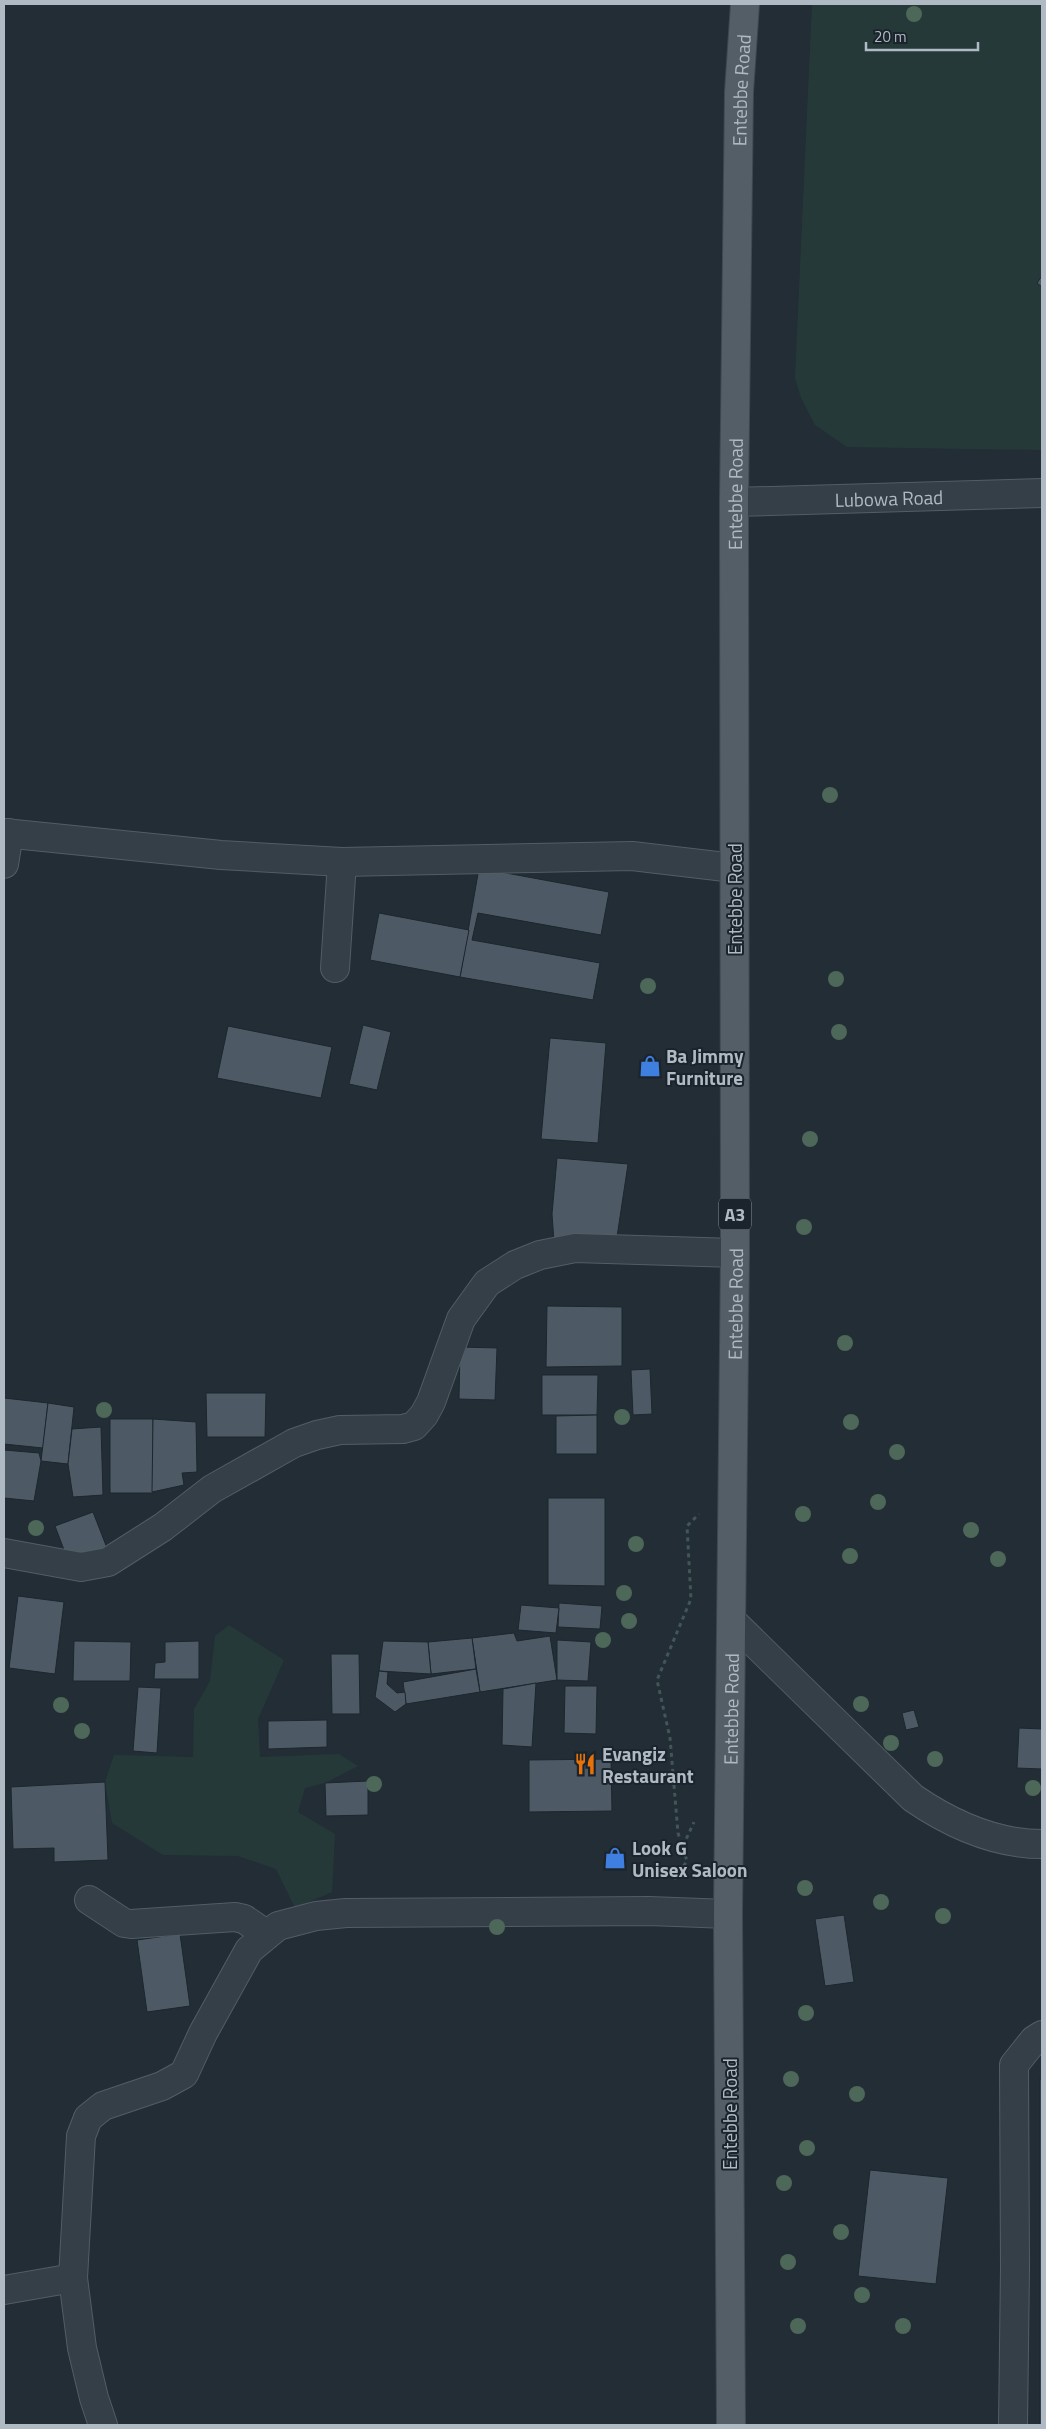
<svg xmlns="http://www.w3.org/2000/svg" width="1046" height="2429" viewBox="0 0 1046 2429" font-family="'Titillium Web',sans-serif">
  <rect width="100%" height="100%" fill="#222d36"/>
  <!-- green -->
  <g fill="#253a38">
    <path d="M812,4H1042V450L847,447L815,425L801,398L795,378Z"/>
    <path d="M229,1625L284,1660L258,1719L260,1757L339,1754L358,1766L325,1783L305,1788L298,1812L335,1834L332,1892L295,1908L276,1869L238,1856L163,1855L112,1823L105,1782L114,1755L193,1757L194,1709L210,1681L215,1636Z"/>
  </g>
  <!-- building -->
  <g fill="#4d5a65" stroke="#1d262e">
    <path d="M1042,276V287L1037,283Z"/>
    <path d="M479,868L609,892L601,935L478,913L472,940L600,963L593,1000L460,977Z"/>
    <path d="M379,913L469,930L460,977L370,960Z"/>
    <path d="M363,1025L391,1032L377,1090L349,1084Z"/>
    <path d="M228,1026L332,1047L321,1098L217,1078Z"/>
    <path d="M550,1038L606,1043L598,1143L541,1139Z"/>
    <path d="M557,1158L628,1164L617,1237L554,1242L552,1214Z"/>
    <path d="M547,1306L622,1307V1366L546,1367Z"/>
    <path d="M460,1347L497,1348L495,1400L459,1399Z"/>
    <path d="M650,1369L652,1414L633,1415L631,1370Z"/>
    <path d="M542,1375H598L597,1415H542Z"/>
    <path d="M206,1393H266L265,1437H207Z"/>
    <path d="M4,1398L48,1403L43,1448L4,1444Z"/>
    <path d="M48,1403L74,1407L68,1464L41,1461Z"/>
    <path d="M597,1415V1454H556V1416Z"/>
    <rect x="110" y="1419" width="43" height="74"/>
    <path d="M153,1419L196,1422L197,1472L182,1473L184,1485L152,1492Z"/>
    <path d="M101,1427L103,1495L73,1497L68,1464L72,1429Z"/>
    <path d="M4,1450L39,1453L41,1461L34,1501L4,1498Z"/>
    <path d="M548,1498H605V1586L548,1585Z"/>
    <path d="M93,1512L107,1548L69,1563L55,1526Z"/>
    <path d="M18,1596L64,1602L55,1674L9,1668Z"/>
    <path d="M559,1603L602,1606L600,1629L558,1627Z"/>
    <path d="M521,1605L559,1608L556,1633L518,1630Z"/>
    <path d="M514,1633L517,1641L550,1636L557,1680L480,1692L472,1638Z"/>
    <path d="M472,1638L476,1669L431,1674L428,1642Z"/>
    <path d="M557,1640L591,1642L588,1681L557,1680Z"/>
    <path d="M74,1641L131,1642L130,1681H73Z"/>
    <path d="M199,1641V1679H154L155,1663L165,1662V1642Z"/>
    <path d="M383,1641L428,1642L431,1674L379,1671Z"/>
    <path d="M331,1654H359L360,1714H332Z"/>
    <path d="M476,1669L480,1692L406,1704L403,1682Z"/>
    <path d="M379,1671L388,1672L387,1684L397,1693L405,1692L406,1704L395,1712L375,1697Z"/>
    <path d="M536,1683L532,1747L502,1745L503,1689Z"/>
    <path d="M565,1686H597L596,1734L564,1733Z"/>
    <path d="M138,1687L161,1688L157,1753L133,1751Z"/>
    <path d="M914,1710L919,1727L906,1730L902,1713Z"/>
    <path d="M327,1720V1747L268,1749V1721Z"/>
    <path d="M1019,1728L1042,1729V1769L1017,1768Z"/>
    <path d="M611,1759L612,1811L529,1812V1760Z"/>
    <path d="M368,1781V1815L326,1816L325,1783Z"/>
    <path d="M105,1782L108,1860L54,1862V1848L13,1849L11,1787Z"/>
    <path d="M844,1915L854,1982L825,1986L815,1919Z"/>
    <path d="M180,1934L190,2006L147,2012L137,1940Z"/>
    <rect x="1040" y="2079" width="2" height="346"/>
    <path d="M870,2170L948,2178L936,2284L858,2276Z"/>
  </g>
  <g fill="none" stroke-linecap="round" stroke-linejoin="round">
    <!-- minor casing -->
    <g stroke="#535d65" stroke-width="30">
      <g id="minor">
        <path id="s1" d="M734,502L1042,493"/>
        <path d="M4,833L221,855L342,862L632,856L734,868"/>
        <path d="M4,864L9,833"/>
        <path d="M335,968L342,862"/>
        <path d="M4,1553L81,1567L108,1562L163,1527L212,1489L294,1443L317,1435L340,1430L403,1429L414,1426L424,1415L431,1402L461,1319L487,1283L515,1265L540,1255L575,1248L735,1253"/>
        <path d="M733,1622L913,1798C951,1824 995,1844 1042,1844"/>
        <path d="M89,1900L124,1923L131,1924L235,1917L244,1919L266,1934"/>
        <path d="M4,2290L73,2278"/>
        <path d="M103,2425L94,2398L82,2348L73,2278L81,2136L88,2118L103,2106L162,2086L184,2074L203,2033L249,1950L278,1926L316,1916L346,1913L649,1911L728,1914"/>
        <path d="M1013,2425L1015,2268L1014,2065L1034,2040L1042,2035"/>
      </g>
    </g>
    <!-- major casing -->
    <g stroke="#3f4851" stroke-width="30">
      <g id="major">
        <path id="s2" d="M731,2425L728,1914L735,1253L734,502L739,92L745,4"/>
      </g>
    </g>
    <!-- path -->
    <g stroke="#435656" stroke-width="3" stroke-dasharray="4 4" stroke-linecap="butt">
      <path d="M683,1846L694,1822"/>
      <path d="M674,1879L687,1861L678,1833L670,1738L657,1680L691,1599L687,1526L699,1514"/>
    </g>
    <!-- minor -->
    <use href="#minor" stroke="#353f47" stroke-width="28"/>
    <!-- major -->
    <use href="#major" stroke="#535e67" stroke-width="28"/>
  </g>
  <!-- trees -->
  <g fill="#4d6758">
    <circle cx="914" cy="14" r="8"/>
    <circle cx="830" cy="795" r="8"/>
    <circle cx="836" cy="979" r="8"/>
    <circle cx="648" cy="986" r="8"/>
    <circle cx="839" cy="1032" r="8"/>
    <circle cx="810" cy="1139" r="8"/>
    <circle cx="804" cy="1227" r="8"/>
    <circle cx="845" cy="1343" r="8"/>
    <circle cx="104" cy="1410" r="8"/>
    <circle cx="622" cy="1417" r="8"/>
    <circle cx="851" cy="1422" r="8"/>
    <circle cx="897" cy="1452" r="8"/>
    <circle cx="878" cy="1502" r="8"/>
    <circle cx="803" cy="1514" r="8"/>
    <circle cx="36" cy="1528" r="8"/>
    <circle cx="971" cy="1530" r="8"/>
    <circle cx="636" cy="1544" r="8"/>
    <circle cx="850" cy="1556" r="8"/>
    <circle cx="998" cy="1559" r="8"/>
    <circle cx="624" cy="1593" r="8"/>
    <circle cx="629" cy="1621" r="8"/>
    <circle cx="603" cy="1640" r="8"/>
    <circle cx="861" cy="1704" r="8"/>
    <circle cx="61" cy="1705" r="8"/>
    <circle cx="82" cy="1731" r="8"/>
    <circle cx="891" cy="1743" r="8"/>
    <circle cx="935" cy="1759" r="8"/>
    <circle cx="374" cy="1784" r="8"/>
    <circle cx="1033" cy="1788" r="8"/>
    <circle cx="805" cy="1888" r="8"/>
    <circle cx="881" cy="1902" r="8"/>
    <circle cx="943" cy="1916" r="8"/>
    <circle cx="497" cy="1927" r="8"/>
    <circle cx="806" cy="2013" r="8"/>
    <circle cx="791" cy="2079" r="8"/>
    <circle cx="857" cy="2094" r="8"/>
    <circle cx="807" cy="2148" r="8"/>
    <circle cx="784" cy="2183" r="8"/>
    <circle cx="841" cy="2232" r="8"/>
    <circle cx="788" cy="2262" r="8"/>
    <circle cx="862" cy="2295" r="8"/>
    <circle cx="798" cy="2326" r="8"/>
    <circle cx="903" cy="2326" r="8"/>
  </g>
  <!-- icons -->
  <defs>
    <g id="shop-bare" transform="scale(1.725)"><path d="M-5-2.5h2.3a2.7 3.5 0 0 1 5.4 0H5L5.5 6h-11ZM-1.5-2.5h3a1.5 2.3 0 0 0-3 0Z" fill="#3f7fe0" stroke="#1b242c" stroke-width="2.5" paint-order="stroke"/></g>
    <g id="restaurant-bare" transform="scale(1.725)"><path d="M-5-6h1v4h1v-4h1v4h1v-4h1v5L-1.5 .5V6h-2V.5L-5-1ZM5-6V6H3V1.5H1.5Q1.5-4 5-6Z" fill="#e8710a" stroke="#1b242c" stroke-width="2.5" paint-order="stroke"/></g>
  </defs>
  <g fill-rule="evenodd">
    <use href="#shop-bare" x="650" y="1066"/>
    <use href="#restaurant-bare" x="585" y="1764"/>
    <use href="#shop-bare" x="615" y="1858"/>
  </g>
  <g text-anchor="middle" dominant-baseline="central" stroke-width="4" stroke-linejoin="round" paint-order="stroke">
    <!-- shield labels -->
    <rect fill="#1b242c" stroke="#838d96" stroke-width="1" x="719" y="1198.5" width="32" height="31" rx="4"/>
    <g font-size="18" font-weight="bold" fill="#b0bac4">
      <text x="735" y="1214">A3</text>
    </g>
    <!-- street labels -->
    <g font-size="19" fill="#b0bac4" stroke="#1b242c">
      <text stroke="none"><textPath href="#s2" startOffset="2335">Entebbe Road</textPath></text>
      <text stroke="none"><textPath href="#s2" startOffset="1931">Entebbe Road</textPath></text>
      <text stroke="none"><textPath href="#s1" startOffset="155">Lubowa Road</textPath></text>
      <text transform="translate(734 899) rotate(-90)">Entebbe Road</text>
      <text stroke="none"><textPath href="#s2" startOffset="1121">Entebbe Road</textPath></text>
      <text stroke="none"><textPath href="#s2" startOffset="716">Entebbe Road</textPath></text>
      <text transform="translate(729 2114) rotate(-90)">Entebbe Road</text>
    </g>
    <!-- poi labels -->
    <g font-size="19" font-weight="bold" fill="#b0bac4" stroke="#1b242c" text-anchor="start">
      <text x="666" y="1055">Ba Jimmy<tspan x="666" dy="22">Furniture</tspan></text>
      <text x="602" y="1753">Evangiz<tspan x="602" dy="22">Restaurant</tspan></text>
      <text x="632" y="1847">Look G<tspan x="632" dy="22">Unisex Saloon</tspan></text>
    </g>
  </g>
  <!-- border -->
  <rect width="1046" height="2429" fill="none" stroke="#b0bac4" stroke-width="10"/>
  <!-- scale -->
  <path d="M866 42v8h112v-8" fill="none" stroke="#b0bac4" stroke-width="2.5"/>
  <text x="874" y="42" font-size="15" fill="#b0bac4" stroke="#1b242c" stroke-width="4" paint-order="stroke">20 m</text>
</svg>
